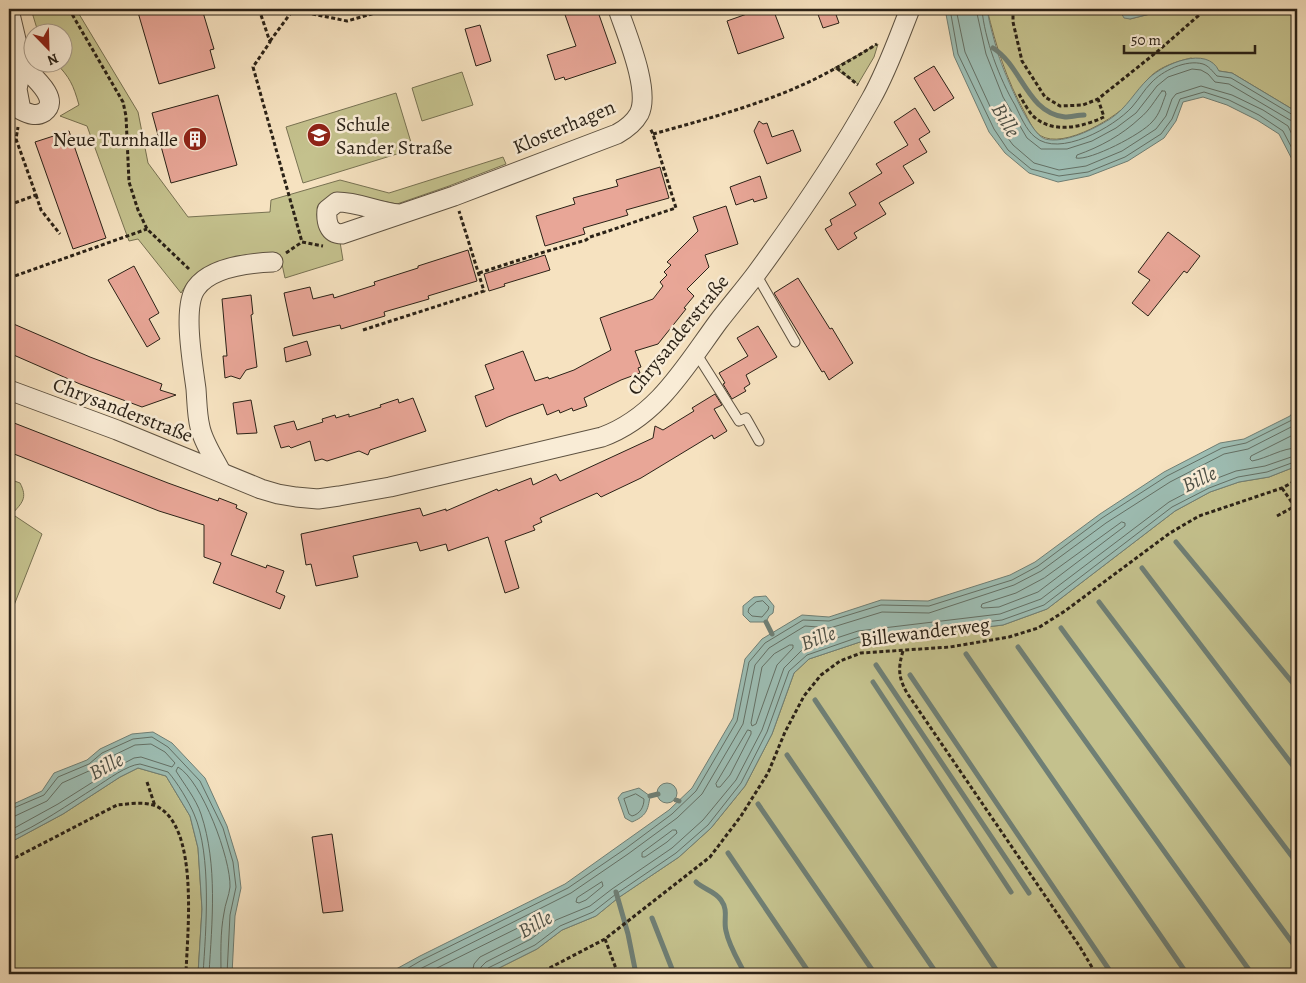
<svg xmlns="http://www.w3.org/2000/svg" width="1306" height="983" viewBox="0 0 1306 983" font-family="Alegreya,serif">
  <rect width="100%" height="100%" fill="#f6e2c0"/>
  <filter id="stains"><feTurbulence type="fractalNoise" baseFrequency=".004" numOctaves="4"/><feColorMatrix values="0 0 0 0 .2 0 0 0 0 .09 0 0 0 0 .02 0 0 0 .5 -.17"/></filter>
  <radialGradient id="worn" r=".72"><stop offset=".6" stop-color="#630" stop-opacity="0"/><stop offset="1" stop-color="#630" stop-opacity=".3"/></radialGradient>
  <!-- green -->
  <g fill="#c4c18d" stroke="#787252">
    <path d="M31,9H76L138,112L148,163L188,217L270,212L271,200L340,180L389,193L503,157L506,164L449,186L397,204L356,196L335,195L322,202L317,214L318,223L340,242L343,260L285,278L280,255H250L201,272L188,282L181,293L138,239L129,241L87,126L60,116L79,105C73,84 70,78 56,63L62,62V32H38Z"/>
    <path d="M987,9H1119L1120,12L1130,19L1162,11L1165,9H1297V112L1232,73L1219,71L1191,58C1175,62 1158,67 1147,80C1141,87 1135,97 1128,104C1112,120 1056,154 1036,132C1032,127 1028,119 1025,113C1006,79 996,46 987,9Z"/>
    <path d="M878,44L874,57L858,84L834,68Z"/>
    <path d="M462,72L473,105L422,121L412,88Z"/>
    <path d="M396,93L413,149L303,183L286,127Z"/>
    <path d="M1297,466V974H487L537,949L562,930L596,916L618,898L679,857L711,828L745,786L772,734L794,673L809,659L860,642L1003,625L1047,609L1175,511L1210,492L1239,482L1269,477Z"/>
    <path d="M9,479L20,483C28,498 22,503 12,514L42,534L9,618Z"/>
    <path d="M138,768L166,776L190,816L198,848L202,909L198,974H9V843L63,814L120,777Z"/>
  </g>
  <!-- water -->
  <g fill="#9dbdb3" stroke="#6f7f75">
    <path d="M945,9H987C989,22 993,36 997,50C1001,66 1029,134 1045,139C1065,144 1094,129 1110,119C1128,107 1134,92 1149,78C1164,64 1207,45 1219,71L1232,73L1297,112V169L1279,134L1257,120L1227,105L1203,97L1183,102L1176,121L1164,138L1128,161L1089,176L1058,182L1029,173L1005,153L989,132L954,56Z"/>
    <path d="M1119,9H1165L1162,11L1130,19L1124,18Z"/>
    <path d="M1297,407V466L1269,477L1239,482L1210,492L1175,511L1047,609L1003,625L860,642L809,659L794,673L772,734L745,786L711,828L679,857L618,898L596,916L562,930L537,949L487,974H387L420,956L565,884L669,810L692,788L733,718L745,659L762,639L802,615L829,617L881,600L928,601L1010,575L1035,562L1100,514L1164,472L1220,443L1244,439L1290,416Z"/>
    <path d="M766,596L774,606L773,613L769,616L766,622H750L743,615V606L754,597Z"/>
    <path d="M153,732L172,743L205,778L227,826L238,862L241,888L235,916L232,974H198L202,909L198,848L190,816L166,776L138,768L120,777L63,814L9,843V806L42,791L54,773L87,760L100,749L132,734Z"/>
    <circle cx="667" cy="793" r="10"/>
    <path d="M639,788L650,796C648,811 646,816 632,822L625,818L618,798L622,793Z"/>
  </g>
  <g fill="none" stroke-linecap="round" stroke-linejoin="round">
    <!-- shore -->
    <g stroke="#647065" stroke-width="1">
      <path d="M950,9L958,54L994,129L1008,150L1031,169L1059,176L1088,172L1125,157L1161,134L1172,119L1180,99L1204,92L1229,100L1259,115L1283,131L1297,158"/>
      <path d="M956,9L965,52L999,126L1013,145L1034,163L1059,170L1086,166L1122,151L1156,129L1166,116L1172,99L1176,94L1201,86L1232,95L1263,110L1288,126L1297,145"/>
      <path d="M976,9L986,54L1003,97L1027,138L1041,149H1067L1092,141L1116,128L1136,113L1157,86L1168,77L1192,69L1201,70L1208,74L1215,82L1229,84L1290,120L1297,122"/>
      <path d="M982,9C984,38 1000,80 1015,105C1020,115 1026,130 1035,137C1059,158 1114,127 1132,107C1139,99 1144,90 1151,83C1162,71 1186,59 1203,64C1209,66 1212,71 1217,76L1231,78L1293,115H1297"/>
      <path d="M1162,91H1165L1166,94C1162,104 1160,114 1152,122C1142,134 1090,161 1076,158L1077,155C1100,147 1122,135 1140,118C1149,111 1155,100 1162,91Z"/>
      <path d="M1297,433L1251,456L1250,459L1252,461C1268,458 1282,448 1297,448"/>
      <path d="M1122,522L1125,523V526L1038,592L999,607L983,608L981,607L982,604L1016,593L1044,578Z"/>
      <path d="M763,601L769,607L768,610L762,617L752,616L748,612L749,608L756,602Z"/>
      <path d="M790,645H793V648L777,665L756,724L752,726L751,723L762,667L774,654Z"/>
      <path d="M748,730L751,731V734L730,775L720,787H717L716,784Z"/>
      <path d="M636,794L644,799C644,807 640,814 632,816L629,814L624,799Z"/>
      <path d="M9,810L44,795L58,777L89,764L102,753L133,739L152,737L168,747L200,781L223,828L233,862L236,887L230,915L227,974"/>
      <path d="M9,816H15L47,801L62,783L91,770L106,759L135,745L151,744L165,752L175,763L172,767L141,757L134,758L115,768L58,804L9,831"/>
      <path d="M673,830H676L677,833L667,842L645,857H642V853Z"/>
      <path d="M9,838C38,826 69,804 96,787C107,780 127,765 140,764L168,772C177,782 189,802 194,814C212,855 206,930 203,974"/>
      <path d="M602,882L603,886L586,900L579,903L576,902L577,898Z"/>
      <path d="M209,974C212,922 218,865 201,814C196,799 184,784 176,771L178,767C202,781 231,859 230,887C229,896 225,904 224,913C220,933 221,954 221,974"/>
      <path d="M398,974L422,960L568,888L625,849L672,814L696,791L737,721L749,662L765,643L803,620L829,621L881,605L929,606L1012,580L1038,566L1102,518L1167,476L1222,448L1246,443L1292,420L1297,415"/>
      <path d="M410,974L571,893L628,854L677,818L702,794L743,724L755,665L769,648L805,626L830,628L882,612L929,613L1014,585L1041,571L1106,523L1170,482L1224,454L1248,449L1297,424"/>
      <path d="M425,974L540,917L543,918V921L528,933L480,957L474,964L472,974"/>
      <path d="M479,974L481,967L486,962L531,939L556,920L590,906L612,889L672,848L703,820L736,780L762,730L784,668L803,649L858,631L1000,614L1041,599L1169,502L1207,482L1236,471L1265,466L1297,455"/>
      <path d="M486,974L488,968L535,945L560,926L593,912L616,894L676,853L708,825L741,783L767,732L789,671L807,655L859,637L1002,620L1044,605L1172,507L1209,488L1238,477L1267,472L1297,461"/>
    </g>
    <!-- stream -->
    <g stroke="#6f7f75" stroke-width="5">
      <path d="M993,48C1022,66 1027,113 1065,117C1071,117 1078,115 1084,115"/>
      <path d="M1176,542L1297,688"/>
      <path d="M1142,568L1297,771"/>
      <path d="M1099,602L1297,863"/>
      <path d="M766,622L772,634"/>
      <path d="M1061,628L1297,949"/>
      <path d="M1018,647L1252,974"/>
      <path d="M966,654L1187,974"/>
      <path d="M876,665L1029,893"/>
      <path d="M910,675L1112,974"/>
      <path d="M873,682L1011,892"/>
      <path d="M815,700L999,974"/>
      <path d="M787,755L937,974"/>
      <path d="M650,796L658,794"/>
      <path d="M676,800L679,801"/>
      <path d="M758,804L875,974"/>
      <path d="M728,853L810,974"/>
      <path d="M696,882C703,889 715,891 721,900C729,911 723,920 726,931C729,946 738,960 745,974"/>
      <path d="M616,892L628,934L636,974"/>
      <path d="M652,918L674,974"/>
    </g>
  </g>
  <!-- building -->
  <g fill="#e8a697" stroke="#2b2217">
    <path d="M137,9H202L214,49L210,50L215,68L159,84Z"/>
    <path d="M563,9H597L616,63L565,80L564,77L555,80L547,55L576,46Z"/>
    <path d="M761,9H773L784,38L738,54L727,21Z"/>
    <path d="M816,9H834L839,23L823,28Z"/>
    <path d="M480,25L491,61L476,66L465,29Z"/>
    <path d="M934,66L954,98L934,111L914,78Z"/>
    <path d="M218,95L237,165L171,183L152,113Z"/>
    <path d="M915,108L930,132L919,139L927,152L903,166L914,183L879,203L886,214L854,233L857,238L838,250L825,229L832,225L830,220L856,205L849,193L882,173L876,164L908,145L894,122Z"/>
    <path d="M759,121L763,124L767,123L772,137L793,130L801,151L767,164L754,131Z"/>
    <path d="M69,131L106,238L73,249L35,142Z"/>
    <path d="M660,167L669,198L626,210L628,215L583,228L585,234L545,246L536,216L575,204L573,198L618,186L616,180Z"/>
    <path d="M760,176L767,198L754,202L753,199L736,205L730,187Z"/>
    <path d="M726,206L738,244L705,255L709,267L687,289L694,296L684,308L686,309L658,344L635,351L641,367L638,368L640,373L621,380L584,398L587,406L573,411L572,408L560,413L559,410L547,415L543,404L508,417L486,427L475,396L494,389L485,365L523,351L535,381L548,377L549,379L574,370L611,350L600,318L653,299L663,286L660,282L667,275L664,272L671,265L667,262L698,231L693,217Z"/>
    <path d="M1168,232L1200,256L1187,273L1184,271L1148,316L1132,303L1150,280L1138,272Z"/>
    <path d="M468,250L477,281L428,296L429,299L384,312L385,316L341,329L340,325L293,336L284,293L310,287L313,299L333,294L334,298L375,285L374,282L418,268V266Z"/>
    <path d="M545,255L550,270L504,284L505,286L489,291L484,274Z"/>
    <path d="M134,266L159,313L149,319L160,339L147,347L108,280Z"/>
    <path d="M798,278L830,329L832,328L853,363L829,380L824,371L822,372L774,293Z"/>
    <path d="M251,295L253,314L251,315L257,367L246,370L240,379L231,376L225,378L223,356H227L222,299Z"/>
    <path d="M9,322L90,357L162,384L160,390L176,395L142,407L80,384L9,353Z"/>
    <path d="M758,326L777,357L746,375L750,384L744,388L746,391L732,399L723,384L725,383L719,373L748,356L737,338Z"/>
    <path d="M307,341L311,355L286,362L284,348Z"/>
    <path d="M715,394L722,405L714,409L727,431L714,439L712,435L641,478L601,497L597,493L540,518L542,522L533,526L535,530L505,541L519,588L505,593L488,537L448,551L446,544L420,551L417,542L353,556L358,577L316,586L311,564L306,565L301,534L420,508L423,516L446,509V511L497,489L498,491L531,478L533,485L556,474L560,481L653,438L655,426L663,430L694,411L692,408Z"/>
    <path d="M413,398L426,431L370,450L368,455L359,451L327,461L322,459L315,461L310,441L291,448L289,446L281,448L274,426L294,421L297,430L323,422L322,419L335,415L336,418L349,414V417L381,407L380,405L398,399L399,403Z"/>
    <path d="M251,400L257,433L237,434L233,403Z"/>
    <path d="M9,421L168,483L218,501L219,498L237,505L236,508L247,513L231,555L266,568L267,565L284,571L276,592L285,596L280,609L213,583L221,563L204,557V525L159,511L9,452Z"/>
    <path d="M332,834L343,911L323,913L312,837Z"/>
  </g>
  <g fill="none" stroke-linecap="round" stroke-linejoin="round">
    <!-- lane casing -->
    <g stroke="#5e5241" stroke-width="11">
      <g id="lane">
        <path d="M756,274L795,342"/>
        <path d="M696,353L739,421L746,418L759,441"/>
      </g>
    </g>
    <!-- street casing -->
    <g stroke="#5e5241" stroke-width="21">
      <g id="street">
        <path d="M9,10L22,65L17,89L21,110C29,114 36,117 44,112C62,99 31,75 22,65"/>
        <path d="M399,214C377,212 359,202 337,202L327,210C326,221 328,234 342,234L454,196L617,134C626,129 634,123 639,114C651,91 626,33 618,9"/>
        <path d="M9,390L117,430L261,489L278,494L296,497L318,499L339,496L390,487L602,437C657,417 685,367 718,322C731,305 744,290 756,274C797,218 837,160 871,99C887,71 898,39 910,9"/>
        <path d="M221,472C214,458 203,442 200,427C197,415 197,402 196,389C193,365 182,307 196,288C211,267 250,263 273,262"/>
      </g>
    </g>
    <!-- path -->
    <g stroke="#2b2217" stroke-width="3" stroke-dasharray="4 2.5" stroke-linecap="butt">
      <path d="M69,9L123,102L126,116L129,182L138,210L147,229L189,269"/>
      <path d="M259,9L270,42L253,67L302,242"/>
      <path d="M1013,9V22L1022,61L1045,97L1060,106L1083,105L1098,99L1158,51L1206,9"/>
      <path d="M293,10L347,21L389,9"/>
      <path d="M270,41L293,10"/>
      <path d="M837,68L858,85"/>
      <path d="M1019,94C1023,101 1027,109 1032,115C1052,135 1082,127 1104,117L1098,99"/>
      <path d="M653,134C707,119 763,104 813,80C835,69 856,57 877,44"/>
      <path d="M9,154L16,139"/>
      <path d="M36,195L41,210L60,234"/>
      <path d="M9,205L36,195L16,139L18,127"/>
      <path d="M286,253L302,242L323,246"/>
      <path d="M479,273L541,253L586,240L590,237C619,228 647,217 676,208L653,134L650,128"/>
      <path d="M9,278L147,229"/>
      <path d="M363,330L484,291L459,211"/>
      <path d="M1282,488L1297,510"/>
      <path d="M1277,516L1295,506"/>
      <path d="M903,651C898,668 898,677 907,693L1080,947L1096,974"/>
      <path d="M147,782L155,806"/>
      <path d="M9,861L117,805C129,804 144,801 156,806C200,826 187,934 186,974"/>
      <path d="M605,939L618,974"/>
      <path d="M538,974L605,939L710,857L741,816L768,773L785,732L804,696L821,675L840,661L861,653L950,647L1009,637L1038,628L1065,611L1170,533L1199,516L1282,488L1297,480"/>
    </g>
    <!-- lane -->
    <use href="#lane" stroke="#f9ecd6" stroke-width="9"/>
    <!-- street -->
    <use href="#street" stroke="#f9ecd6" stroke-width="19"/>
  </g>
  <!-- icons -->
  <defs>
    <g id="school-disc" transform="scale(1.25)"><circle r="9.5" fill="#8f2418" stroke="#f9ecd6"/><path d="M0-5L7-2L0 1L-7-2ZM-4 1L0 2.5L4 1V4Q0 6-4 4Z" fill="#fff"/></g>
    <g id="building-disc" transform="scale(1.25)"><circle r="9.5" fill="#8f2418" stroke="#f9ecd6"/><path d="M-4-6H4V6H1V3H-1V6H-4ZM-2.5-4.3h1.7v1.8h-1.7ZM.8-4.3h1.7v1.8H.8ZM-2.5-1h1.7V.8h-1.7ZM.8-1h1.7V.8H.8Z" fill="#fff"/></g>
  </defs>
  <g fill-rule="evenodd">
    <use href="#school-disc" x="319" y="135"/>
    <use href="#building-disc" x="195" y="139"/>
  </g>
  <g text-anchor="middle" dominant-baseline="central" stroke-width="5" stroke-linejoin="round" paint-order="stroke">
    <!-- poi labels -->
    <g font-size="20" fill="#2b2217" stroke="#f9ecd6" text-anchor="start">
      <text x="336" y="124">Schule<tspan x="336" dy="23">Sander Straße</tspan></text>
      <text x="178" y="139" text-anchor="end">Neue Turnhalle</text>
    </g>
    <!-- street labels -->
    <g font-size="20" fill="#2b2217" stroke="#f9ecd6">
      <text transform="translate(564 127) rotate(-23)">Klosterhagen</text>
      <text transform="translate(678 335) rotate(-51)">Chrysanderstraße</text>
      <text transform="translate(123 410) rotate(21)">Chrysanderstraße</text>
      <text transform="translate(925 632) rotate(-7)">Billewanderweg</text>
    </g>
    <!-- water labels -->
    <g font-size="21" font-style="italic" fill="#4d5046" stroke="#f9ecd6">
      <text transform="translate(1006 120) rotate(60)">Bille</text>
      <text transform="translate(1199 479) rotate(-25)">Bille</text>
      <text transform="translate(818 638) rotate(-20)">Bille</text>
      <text transform="translate(106 766) rotate(-28)">Bille</text>
      <text transform="translate(535 924) rotate(-29)">Bille</text>
    </g>
  </g>
  <!-- margin -->
  <rect width="1306" height="983" fill="none" stroke="#f6e2c0" stroke-width="30"/>
  <rect x="10" y="10" width="1286" height="963" fill="none" stroke="#2b2217" stroke-width="2.5"/>
  <rect x="15" y="15" width="1276" height="953" fill="none" stroke="#2b2217"/>
  <!-- north arrow -->
  <g transform="translate(48 48) rotate(157)"><circle r="24" fill="#f9ecd6" stroke="#a79b8a"/>
  <path d="M0-4L9 19L0 12L-9 19Z" fill="#8f2418"/>
  <text y="-8" font-size="14" font-weight="bold" text-anchor="middle" fill="#2b2217">N</text>
  </g>
  <!-- scale -->
  <path d="M1124 45v8h131v-8" fill="none" stroke="#2b2217" stroke-width="2.5"/>
  <text x="1131" y="45" font-size="15" fill="#2b2217" stroke="#f9ecd6" stroke-width="4" paint-order="stroke">50 m</text>
  <rect width="100%" height="100%" filter="url(#stains)"/>
  <rect width="100%" height="100%" fill="url(#worn)"/>
</svg>
